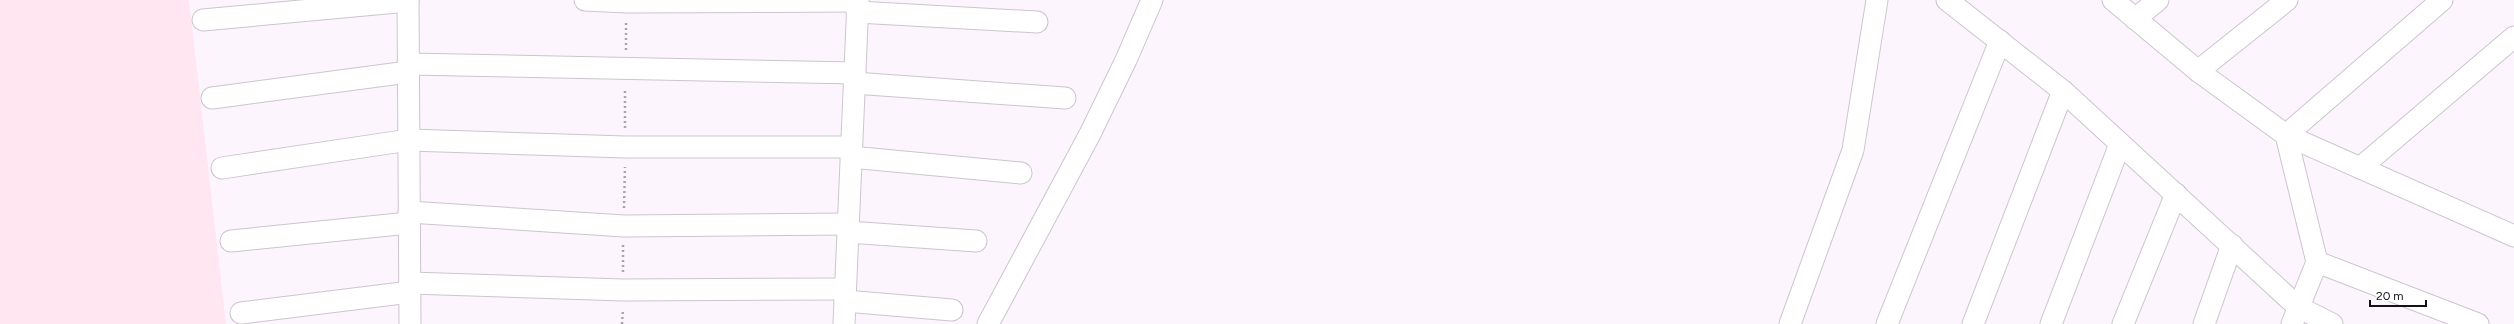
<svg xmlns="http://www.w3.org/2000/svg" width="2514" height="324" viewBox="0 0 2514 324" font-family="Figtree,sans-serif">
  <rect width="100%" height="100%" fill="#fdf5fe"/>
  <!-- industrial -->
  <path fill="#ffe6f1" d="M0,0H189L226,324H0Z"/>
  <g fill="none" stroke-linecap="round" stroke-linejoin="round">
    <!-- minor casing -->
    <g stroke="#ccc5cd" stroke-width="23">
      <g id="minor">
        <path d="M408,0L410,324"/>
        <path d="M585,0L627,2L858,1"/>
        <path d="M1947,0L2063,91L2298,307L2332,324"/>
        <path d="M2113,0L2198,71L2286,135L2514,236"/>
        <path d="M857,12L1037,22"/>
        <path d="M2135,19L2158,0"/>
        <path d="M203,20L408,1"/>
        <path d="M408,64L855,73"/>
        <path d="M2198,71L2287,0"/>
        <path d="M854,83L1065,98"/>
        <path d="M212,98L408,72"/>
        <path d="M851,157L1021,173"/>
        <path d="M222,168L409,140L625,147H851"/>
        <path d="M2360,168L2514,37"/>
        <path d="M409,212L624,226L848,224"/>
        <path d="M848,232L976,241"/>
        <path d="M231,241L409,223"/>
        <path d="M2317,262L2478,324"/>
        <path d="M410,283L623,290L845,289"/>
        <path d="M845,301L952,310"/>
        <path d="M241,313L410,292"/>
        <path d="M844,324L858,0"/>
        <path d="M988,324L1090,134L1126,60L1152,0"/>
        <path d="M1790,324L1853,150L1877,0"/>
        <path d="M1887,324L2000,41"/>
        <path d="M1973,324L2063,91"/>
        <path d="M2051,324L2120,144"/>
        <path d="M2123,324L2176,194"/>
        <path d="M2204,324L2232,245"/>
        <path d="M2292,324L2317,262L2286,135L2442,0"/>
      </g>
    </g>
    <!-- path -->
    <g stroke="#a9a3aa" stroke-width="2.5" stroke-dasharray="2 3" stroke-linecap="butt">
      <path d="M626,50V21"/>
      <path d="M625,128V89"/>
      <path d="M624,208L625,167"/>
      <path d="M623,272V245"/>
      <path d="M622,324L623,309"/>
    </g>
    <!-- minor -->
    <use href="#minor" stroke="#fff" stroke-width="21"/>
  </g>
  <!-- scale -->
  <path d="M2370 300v6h56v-6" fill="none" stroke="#151215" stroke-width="2"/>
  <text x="2376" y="300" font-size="12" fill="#151215" stroke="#ffffff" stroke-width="3" paint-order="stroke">20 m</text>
</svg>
